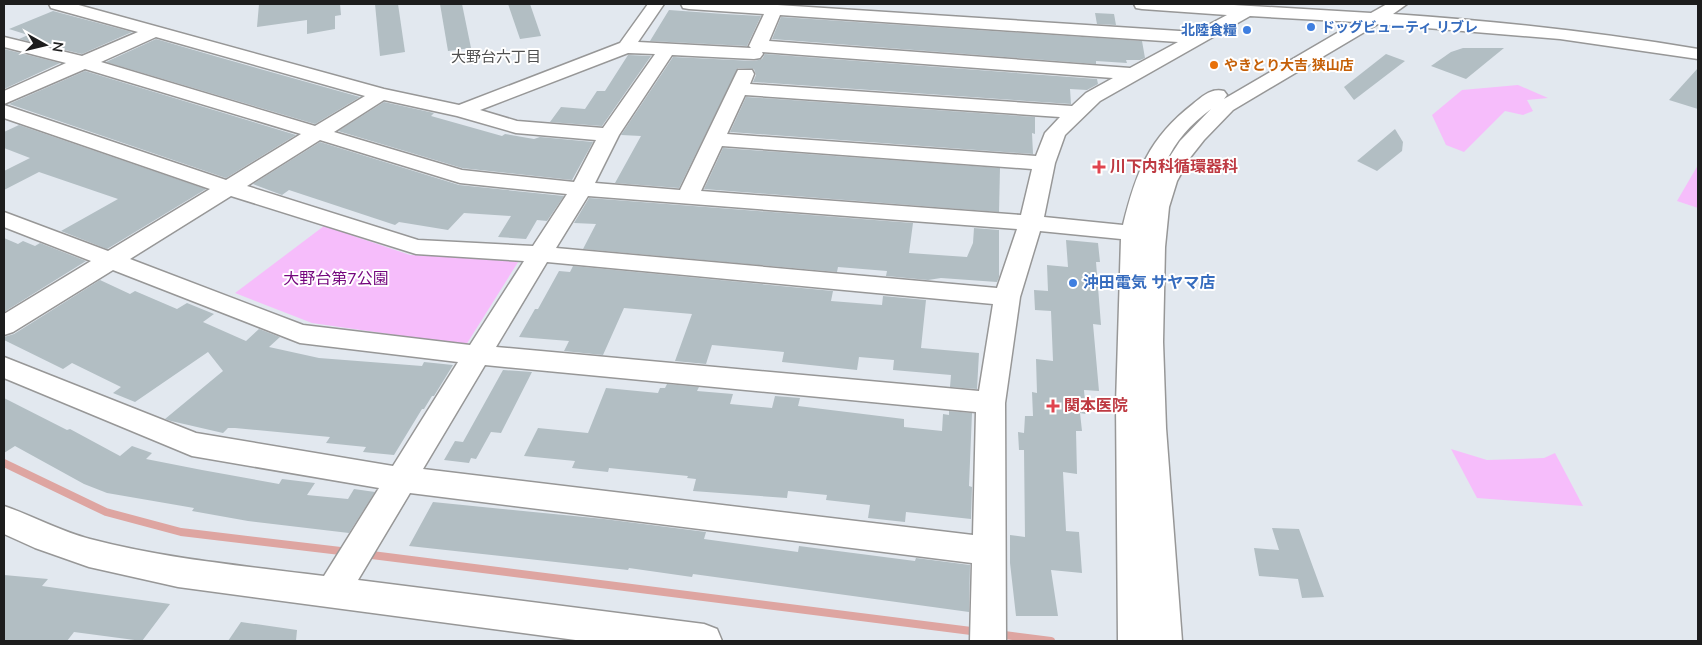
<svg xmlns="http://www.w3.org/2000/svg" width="1702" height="645" viewBox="0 0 1702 645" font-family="'Nunito Sans','Noto Sans JP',sans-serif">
  <rect width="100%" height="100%" fill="#e2e8ef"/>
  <!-- park -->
  <g fill="#f6bdfb">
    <path d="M1518,85L1548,98L1527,100L1533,111L1523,115L1505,111L1464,152L1446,145L1432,115L1462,90Z"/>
    <path d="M1698,165V208L1677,201Z"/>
    <path d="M324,226L410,255L520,259L466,345L312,323L235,293Z"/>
    <path d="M1451,449L1487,460L1544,458L1555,453L1583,506L1477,498Z"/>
  </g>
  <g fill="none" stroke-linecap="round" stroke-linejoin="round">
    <!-- stream -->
    <g stroke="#dea5a1" stroke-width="8">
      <path d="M4,463L106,512L181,532L349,552"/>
      <path d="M364,554L979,632"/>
      <path d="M997,634L1051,641"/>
    </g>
  </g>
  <!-- building -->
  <g fill="#b2bec3">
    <path d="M259,4H340L341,15L335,16V29L307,34V20L257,27Z"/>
    <path d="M375,4H398L405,52L380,56Z"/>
    <path d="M440,4H462L471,48L448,51Z"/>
    <path d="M508,4H530L541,36L520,39Z"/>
    <path d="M669,10L724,14L761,16L747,46L650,41Z"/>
    <path d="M53,11L132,32L82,54L19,39L28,35L9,29Z"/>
    <path d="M1095,13L1114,14L1116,25L1097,24Z"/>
    <path d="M781,17L1142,41L1145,58L1140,60H1126L1127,63L1096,61V64L772,39Z"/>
    <path d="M156,39L218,57L360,97L315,124L106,62Z"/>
    <path d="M1463,48H1504L1466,79L1431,66L1451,52Z"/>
    <path d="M4,49L60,63L4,89Z"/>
    <path d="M765,54L1097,79L1098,84L1087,90L1070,89L1071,104L753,82L756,75L754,69L738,68L679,188L615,183L641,136L621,135L673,57L754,61L762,59Z"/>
    <path d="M1386,54L1405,61L1354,100L1344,87Z"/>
    <path d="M628,55L651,56L602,126L550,122L561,107L585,109L597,91H605Z"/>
    <path d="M1698,68V109L1669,100Z"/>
    <path d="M85,71L296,135L226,178L9,104Z"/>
    <path d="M746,97L1035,117V134L1032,133L1033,154L730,132Z"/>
    <path d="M384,102L434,113L431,116L502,136L505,134L534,139L540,137L593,142L572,180L462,168L338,131Z"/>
    <path d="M19,125L206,189L107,249L61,231L118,199L39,172L4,190V171L30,158L4,148V132Z"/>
    <path d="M1395,129L1403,142L1402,151L1377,171L1357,161Z"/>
    <path d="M320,142L459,185L564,196L547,221L537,220L526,239L498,237L511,216L464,213L448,230L399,222L395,225L289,190L282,195L253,184Z"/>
    <path d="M723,148L1000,168L999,212L704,189Z"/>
    <path d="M589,198L913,223L909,253L967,257L973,243L974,228L999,230V277L997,282L941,278L928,280L886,276L887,271L838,267L837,272L583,249L596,224L574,223Z"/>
    <path d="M4,238L18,244L23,241L35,246L40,243L86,261L4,312Z"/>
    <path d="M1066,240L1098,243L1100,262H1096L1101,325L1093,324L1099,391L1084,390L1086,414L1080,413L1082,431H1076L1077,474L1063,472L1066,531L1079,532L1082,573L1051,570L1058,616H1016L1010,563V535L1025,537L1024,450H1019L1018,432L1024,433L1025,416H1033L1032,392L1037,393L1036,359L1053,361L1051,311L1035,310L1034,290L1048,291L1047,265L1068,267Z"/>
    <path d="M573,266L833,291L831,301L882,305L883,296L926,300L921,348L979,353L977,389L950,387L951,375L893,370L894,360L859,357L857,370L782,362L784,352L712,345L706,364L675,361L692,314L624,308L603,355L564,351L569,341L519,337L535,309H538L559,271L570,272Z"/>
    <path d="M100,280L130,294L135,291L177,309L187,303L214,314L203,322L246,341L259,329L280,337L269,347L319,358L422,366L424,362L453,365L434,396H432L424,409H422L394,455L363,452L366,447L326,443L330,437L235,428H228L223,433L171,421L165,419L223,371L208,352L135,402L113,393L121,387L72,363L63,369L4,340V337L14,334Z"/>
    <path d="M503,370L532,372L501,433L491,432L476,459L471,458L469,463L444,460L455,441L463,442Z"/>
    <path d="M667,384L699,387L697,391L733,394L730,404L772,408L775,396L800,398L798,406L904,419V427L942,431L943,414L949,415V411L972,413L969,486L972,487L971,519L906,512L905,522L868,518L870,505L826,500L827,495L788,491L787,498L693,491L696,479L687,478L688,476L609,468L608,472L572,468L575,461L524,456L538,428L588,433L606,388L658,393L660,388H665Z"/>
    <path d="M4,398L67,430L70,429L120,456L132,446L152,453L146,459L202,470L279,484L282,479L315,483L307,495L348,499L354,489L375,492L349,533L248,521L192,511L194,508L107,493L84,484L15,446L4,453Z"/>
    <path d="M433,502L604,519L706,532L704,539L798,552L799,546L915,561L916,558L970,565L969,612L693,574L692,577L629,568L628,570L409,546Z"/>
    <path d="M1272,528L1299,529L1324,597L1302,598L1298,579L1259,576L1254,548L1279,550Z"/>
    <path d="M4,575L48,579L42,586L170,604L142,641L74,632L67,641H4Z"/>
    <path d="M241,622L297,630L296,641H228Z"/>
  </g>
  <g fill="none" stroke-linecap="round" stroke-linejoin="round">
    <!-- minor casing -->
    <g stroke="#979797" stroke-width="3">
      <path id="minor" d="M49,4H75L384,89L459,105L620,43L648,4H664L638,42L751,48L749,46L764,14L689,9L683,8L681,4H762L1195,32L1227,15L1142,9L1136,8L1134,4H1217L1371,13L1387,4H1407L1393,14C1496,21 1597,32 1698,49V59L1560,39L1378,24L1233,110L1204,140L1189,159L1177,181L1169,207L1165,247L1163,342L1166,428L1182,641H1118L1116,404L1121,239L1040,231L1020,297L1005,403L1006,641H970L972,563L410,493L358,580L704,624L717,629L722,641H583L178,587L89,567L35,548L4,534V506C33,516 60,531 90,539C166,559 245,566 324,576L379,488L192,456L4,378V357L196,433L393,466L458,362L300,343L113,270L13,332L4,335V314L91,261L4,227V212L108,251L210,189L4,118V105L226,180L301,134L85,69L4,104V91L66,63L4,47V37L82,56L138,32L51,8ZM780,15L1178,42L1130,68L769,41ZM1250,16L1356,22L1224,99L1227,95L1224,91C1211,88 1203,96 1193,104C1149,138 1136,172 1123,225L1044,217L1055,163L1065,135L1100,101ZM156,37L365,96L315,126L101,62ZM762,52L1113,78L1086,93L1072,106L750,84L754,74L752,70H738L736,74L680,190L595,183L619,135L672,55L754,59L760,58L763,54ZM628,53L655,54L603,128L517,121L480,110ZM745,95L1060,117L1045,133L1036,156L727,134ZM384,100L457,116L516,133L596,140L574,182L462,170L334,132ZM1211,109L1180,141L1165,164C1176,140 1190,125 1211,109ZM320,140L460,183L567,194L533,246L418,240L247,186ZM722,146L1032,169L1021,215L701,191ZM231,196L416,254L524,261L470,345L303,325L130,259ZM588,196L1017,229L997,288L556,248ZM547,262L993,304L979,391L496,347ZM485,365L976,412L973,535L423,469Z"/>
    </g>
    <!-- minor -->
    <use href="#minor" fill="#fff" fill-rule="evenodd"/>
  </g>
  <!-- markers -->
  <g fill="#3f7fe0" stroke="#fff" stroke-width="2">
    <circle cx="1311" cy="27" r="5"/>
    <circle cx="1247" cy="30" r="5"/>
    <circle cx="1073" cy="283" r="5"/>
  </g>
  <circle fill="#e8710a" stroke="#fff" stroke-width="2" cx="1214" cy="65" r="5"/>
  <g fill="#e0444e" stroke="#fff" stroke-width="2">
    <path d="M1096.5 159.5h5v5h5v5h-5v5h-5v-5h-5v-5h5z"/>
    <path d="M1050.5 398.5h5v5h5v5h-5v5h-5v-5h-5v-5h5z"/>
  </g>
  <g text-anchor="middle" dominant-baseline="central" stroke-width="4" stroke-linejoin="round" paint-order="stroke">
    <!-- far-shop labels -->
    <g font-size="14" font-weight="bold" fill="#366cbe" stroke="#fff" text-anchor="start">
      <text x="1321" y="27">ドッグビューティ リブレ</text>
      <text x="1237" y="30" text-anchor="end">北陸食糧</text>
    </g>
    <!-- far-food labels -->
    <g font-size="14" font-weight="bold" fill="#c56008" stroke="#fff" text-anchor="start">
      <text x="1224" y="65">やきとり大吉 狭山店</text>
    </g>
    <!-- far-neighbourhood labels -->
    <g font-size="15" fill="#505050" stroke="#fff">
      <text x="496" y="57">大野台六丁目</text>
    </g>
    <!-- health labels -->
    <g font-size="16" font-weight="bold" fill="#be3a42" stroke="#fff" text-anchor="start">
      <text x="1110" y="167">川下内科循環器科</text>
      <text x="1064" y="406">関本医院</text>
    </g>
    <!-- park labels -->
    <g font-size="16" fill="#75077e" stroke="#fff">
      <text x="336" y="279">大野台第7公園</text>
    </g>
    <!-- shop labels -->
    <g font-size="16" font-weight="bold" fill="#366cbe" stroke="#fff" text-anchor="start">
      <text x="1083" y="283">沖田電気 サヤマ店</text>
    </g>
  </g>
  <!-- border -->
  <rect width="1702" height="645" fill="none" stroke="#1d1d1d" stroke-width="10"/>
  <!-- north arrow -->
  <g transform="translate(45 45) rotate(98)" stroke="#ffffff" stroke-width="4" paint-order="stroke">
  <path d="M0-4L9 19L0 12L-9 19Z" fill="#1d1d1d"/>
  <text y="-8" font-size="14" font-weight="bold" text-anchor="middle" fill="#1d1d1d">N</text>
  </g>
</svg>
